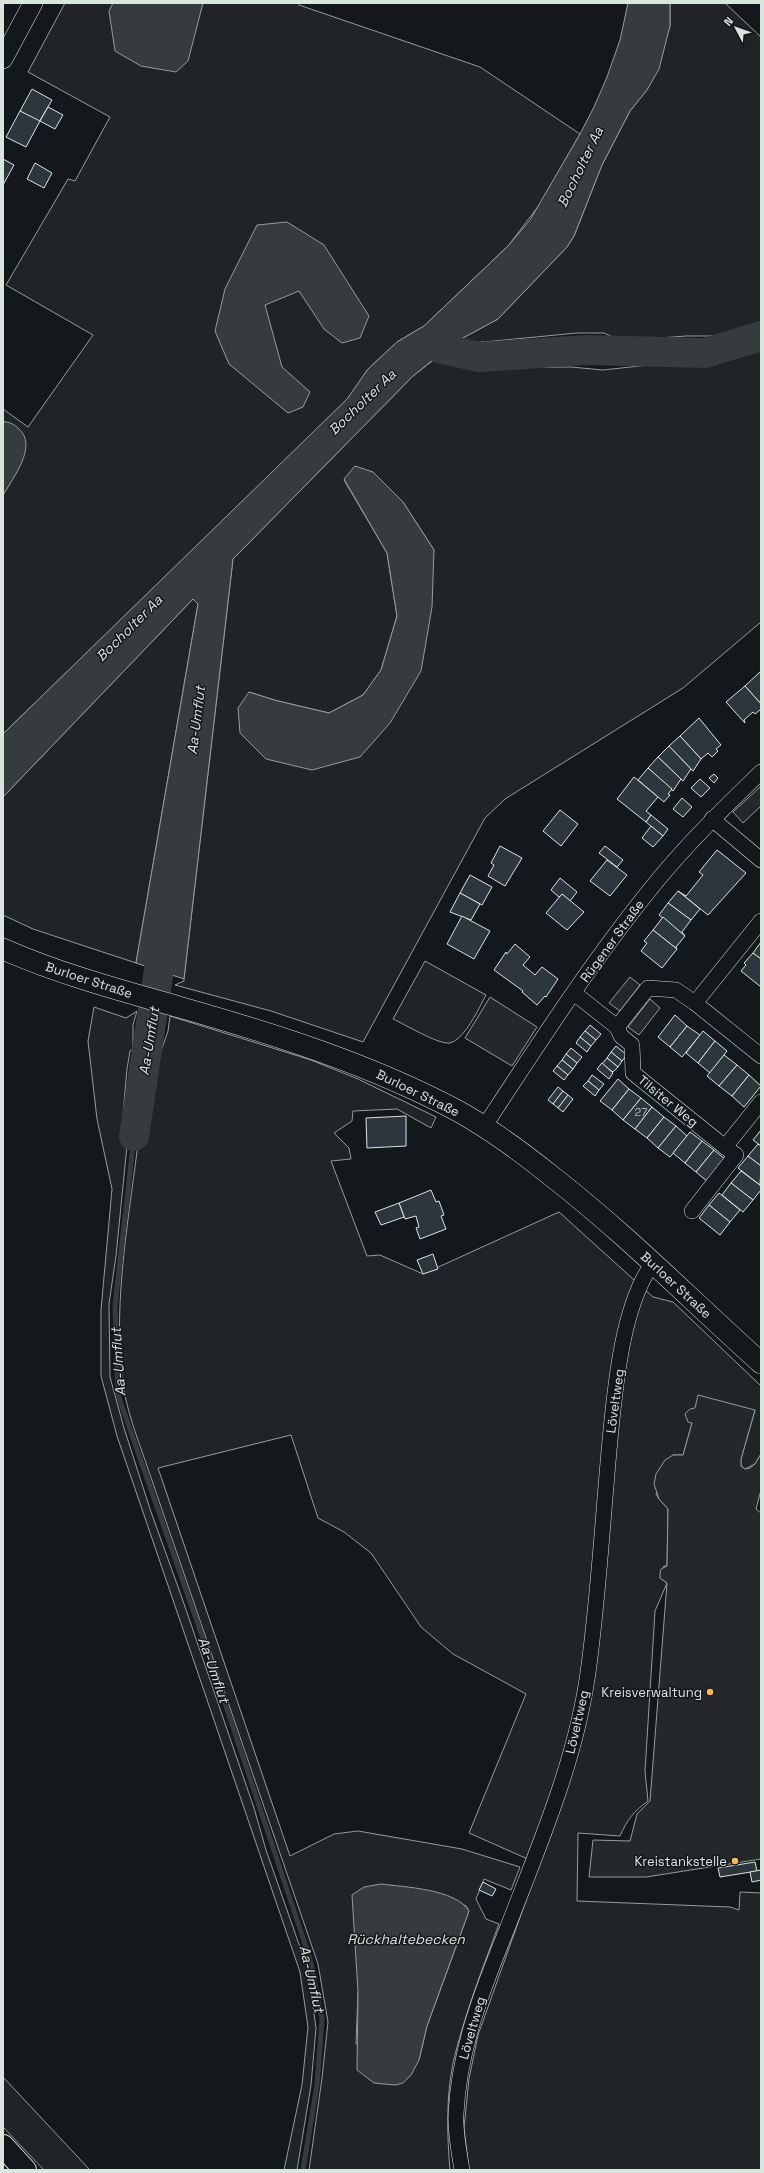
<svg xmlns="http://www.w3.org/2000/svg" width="764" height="2173" viewBox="0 0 764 2173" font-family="'Space Grotesk',sans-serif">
  <rect width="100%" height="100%" fill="#14181c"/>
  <!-- green -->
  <g fill="#202428" stroke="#939e99" fill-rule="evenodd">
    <path d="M65,3H298L299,5L480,67L580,134L540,204L508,246L424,326L397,342L368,369L348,399L3,734V495L11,481L6,422H3V409L28,427L93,335L6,285L68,179L75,181L110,117L28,72Z"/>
    <path d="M670,3H725L761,37V325L746,330L713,336H686L622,341L604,333H577L453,345L461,339L498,319L567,247L574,236L602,165L630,111L647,90L670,26Z"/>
    <path d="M761,348V622L683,688L505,799L485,818L363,1042L271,1011L175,985L184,981V979L233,559L413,376L440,355L475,368L571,367L603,370L658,364L702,366L743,355ZM373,472L403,502L434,550L360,757L249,692L274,700L329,713L363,695L381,670L397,616L387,553L344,480Z"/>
    <path d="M193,599L198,604L136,963L33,929L3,915V797Z"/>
    <path d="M425,961L486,995C479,1008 465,1039 450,1043C439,1045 404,1024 393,1019Z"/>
    <path d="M94,1007L126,1018L137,1011L133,1025V1049L130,1051L127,1069L123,1114L128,1136L116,1256L109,1304L110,1377L124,1428L150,1509L182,1598L254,1808L266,1850L308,1970L316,2028L311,2085L297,2170H284L302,2085L308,2027L300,1972L117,1436L101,1376V1310L112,1189L97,1119L88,1041Z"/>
    <path d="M170,1016L311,1060L358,1079L436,1117L431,1128L397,1109L353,1111L352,1121L334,1133L349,1148L351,1159L331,1161L367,1256L380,1255L423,1274L559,1212L653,1297L673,1302L761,1386V1454L755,1464L745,1469L741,1466V1459L755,1410L692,1423L683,1455H673L656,1494L659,1499L668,1509L667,1566H664L660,1578L667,1583L655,1611L645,1771L648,1801C634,1811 627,1820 620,1836L578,1833L577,1901L730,1907L739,1910L740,1892L761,1893V2170H469L464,2128L469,2079L478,2035L539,1864L469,1833L526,1694L453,1654L421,1627L371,1553L344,1532L318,1518L291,1435L158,1468L290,1856L334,1834L358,1831L462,1849L520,1867L511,1890L484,1879L476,1899L486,1919L499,1924C482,1970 464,2016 453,2063C446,2098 447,2135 450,2170H309L322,2078L328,2022L318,1964L148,1469C138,1439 125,1408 122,1376C113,1299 130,1212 139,1135L152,1112L158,1060L168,1031ZM448,1896L466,1906L469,1911L427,2026L419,2060L356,2044L358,1992Z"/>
    <path d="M3,2077L90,2170H44L3,2127Z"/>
  </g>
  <!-- parking -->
  <g fill="#24282b" stroke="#939e99">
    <path d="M761,786V806L743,823L733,812Z"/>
    <path d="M630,977L640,985L620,1011L609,1003Z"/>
    <path d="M490,997L537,1027L512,1066L465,1038Z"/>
    <path d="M650,999L660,1008L639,1035L628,1027Z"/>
    <path d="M698,1395L755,1410L741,1459V1466L745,1469L750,1468L755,1464L761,1454V1490L756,1509L761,1513V1859L646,1877H589L593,1840L630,1841L637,1814L650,1801L667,1583L660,1578V1573L661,1569L667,1566L668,1509L659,1499L654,1484L656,1474L665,1460L673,1455H683L692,1423L688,1422L685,1414L690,1409L695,1408Z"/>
  </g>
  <!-- water -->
  <g fill="#363b3e" stroke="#939e99">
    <path d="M113,3H203L188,61L176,72L141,66L115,51L109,11Z"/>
    <path d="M628,3H670V26L659,69L647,90L630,111L602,165L574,236L567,247L498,319L461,339L454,345L484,342L475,368L439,355L413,376L233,559L184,979L136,963L198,604L193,599L3,797V734L347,399L368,369L397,342L424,326L508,246L530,220L580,134L594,107L607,77L620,40Z"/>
    <path d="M287,222L324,245L369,316L360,338L342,343L324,329L299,291L265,305L282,367L310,392L303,407L288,413L229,364L215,331L225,289L257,225Z"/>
    <path d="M3,422C9,421 15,425 19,429C38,446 13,478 3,495Z"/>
    <path d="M355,466L373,472L403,502L434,550L432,607L421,671L390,723L360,757L312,770L266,759L240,733L238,708L249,692L274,700L329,713L363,695L381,670L397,616L387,553L344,479Z"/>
    <path d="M381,1884C404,1887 456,1889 469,1911L427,2026L419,2060L411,2075L403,2083L395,2085L374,2083L357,2070L358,1992L352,1895L364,1887Z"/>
  </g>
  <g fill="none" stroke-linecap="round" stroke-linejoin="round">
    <!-- stream -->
    <path stroke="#363b3e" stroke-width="5" d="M134,1136L115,1306L118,1395L217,1679L310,1959L322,2019L317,2085L303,2170"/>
    <!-- river -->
    <g stroke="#363b3e" stroke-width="30">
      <path d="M439,348L479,357L586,350L705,353L761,336"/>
      <path d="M134,1136L165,930"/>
    </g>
  </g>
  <!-- building -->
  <g fill="#2c363c" stroke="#d8e6dc">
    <path d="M32,89L52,100L39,122L20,111Z"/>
    <path d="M48,107L63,115L55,129L40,121Z"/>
    <path d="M20,111L40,121L26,147L6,137Z"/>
    <path d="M3,159L14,165L3,185Z"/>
    <path d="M35,163L52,173L44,188L27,179Z"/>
    <path d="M761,671V704L745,686Z"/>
    <path d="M745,686L761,704V709L755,714L753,712L744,720L745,723L726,702Z"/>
    <path d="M699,718L721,745L716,749L718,751L712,757L708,753L701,759L680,736Z"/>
    <path d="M680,736L701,759L693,771L669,746Z"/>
    <path d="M669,746L691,769L683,781L658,757Z"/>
    <path d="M658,757L681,779L673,791L648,768Z"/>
    <path d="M648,768L672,789L668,794L670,795L664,802L638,780Z"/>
    <path d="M714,774L718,778L714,783L709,778Z"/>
    <path d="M634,777L658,797L646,811L651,815L646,822L617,799Z"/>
    <path d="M700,779L710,788L701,797L691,788Z"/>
    <path d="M682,798L692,807L683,817L673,809Z"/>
    <path d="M560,810L578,824L561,846L543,831Z"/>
    <path d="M651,815L668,829L663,836L646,822Z"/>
    <path d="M651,826L663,836L653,847L642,838Z"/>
    <path d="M500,846L522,858L505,886L488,876L494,865L491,863Z"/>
    <path d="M605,846L623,860L617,867L599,853Z"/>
    <path d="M717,850L746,873L708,915L678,891L686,896L703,875L699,872Z"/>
    <path d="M607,860L627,875L610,896L590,881Z"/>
    <path d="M470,875L492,887L482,905L460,893Z"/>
    <path d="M560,878L577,892L570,901L562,894L559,897L551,890Z"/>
    <path d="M678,891L700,909L691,920L668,903Z"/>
    <path d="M460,893L480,904L471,920L450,912Z"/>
    <path d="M562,894L584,912L567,930L546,913Z"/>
    <path d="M668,903L691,920L682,932L685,936L659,915Z"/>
    <path d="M462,916L490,931L474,959L447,944Z"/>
    <path d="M663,917L685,936L676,947L677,949L653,930Z"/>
    <path d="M653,930L677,949L662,968L641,951L647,943L644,941Z"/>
    <path d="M761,942V959L753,953Z"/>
    <path d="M515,944L530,957L523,965L535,975L542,967L558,979L546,997L545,996L537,1005L522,992L523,991L494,970L506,952L507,954Z"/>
    <path d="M753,953L761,959V987L741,971L746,965L744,963Z"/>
    <path d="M675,1015L687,1026L670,1047L658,1037Z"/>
    <path d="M590,1025L601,1034L596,1040L585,1031Z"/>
    <path d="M687,1026L700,1035L682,1057L670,1047Z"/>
    <path d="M585,1031L596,1040L591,1046L580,1037Z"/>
    <path d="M703,1031L715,1041L698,1063L686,1053Z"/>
    <path d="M580,1037L591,1046L587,1052L576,1043Z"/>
    <path d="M715,1041L727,1051L710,1073L698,1063Z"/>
    <path d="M616,1046L627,1055L622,1061L611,1052Z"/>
    <path d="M571,1048L582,1057L577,1063L566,1054Z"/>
    <path d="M611,1052L622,1061L618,1067L607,1058Z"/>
    <path d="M566,1054L577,1063L573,1069L562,1060Z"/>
    <path d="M724,1055L737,1065L719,1086L707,1076Z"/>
    <path d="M607,1058L618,1067L613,1072L602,1064Z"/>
    <path d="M562,1060L573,1069L568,1075L557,1066Z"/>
    <path d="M602,1063L613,1073L609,1079L597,1069Z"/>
    <path d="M737,1065L749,1075L732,1096L719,1086Z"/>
    <path d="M557,1066L568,1075L564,1080L553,1071Z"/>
    <path d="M592,1075L604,1084L599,1090L588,1081Z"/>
    <path d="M749,1075L761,1086L744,1107L732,1096Z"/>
    <path d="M618,1079L629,1089L612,1110L600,1101Z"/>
    <path d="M588,1081L599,1090L595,1096L583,1086Z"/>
    <path d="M558,1087L563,1091L553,1104L548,1100Z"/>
    <path d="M629,1089L641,1098L623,1120L612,1110Z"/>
    <path d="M563,1091L568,1095L558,1108L553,1104Z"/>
    <path d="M568,1095L573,1099L563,1112L558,1108Z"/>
    <path d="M641,1098L652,1107L635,1129L623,1120Z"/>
    <path d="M652,1107L664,1117L647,1138L635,1129Z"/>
    <path d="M406,1116V1146L367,1148L366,1118Z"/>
    <path d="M664,1117L676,1126L658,1148L647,1138Z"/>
    <path d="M676,1126L687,1136L670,1157L658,1148Z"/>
    <path d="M761,1130V1146L753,1140Z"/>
    <path d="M690,1132L702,1141L685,1163L673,1153Z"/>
    <path d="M702,1141L714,1150L696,1172L685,1163Z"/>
    <path d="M758,1144L761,1146V1166L748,1156Z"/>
    <path d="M714,1150L726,1160L708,1182L696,1172Z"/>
    <path d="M748,1156L761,1166L760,1185L738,1168Z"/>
    <path d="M741,1171L761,1186V1190L753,1200L731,1183Z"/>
    <path d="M731,1183L753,1200L743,1212L722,1195Z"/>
    <path d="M431,1190L436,1202L439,1201L444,1215L441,1216L446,1229L420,1239L416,1228L419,1227L416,1216L405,1219L399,1203Z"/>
    <path d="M719,1193L740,1210L730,1222L709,1205Z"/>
    <path d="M399,1203L404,1217L381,1225L375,1212Z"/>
    <path d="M709,1205L730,1222L720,1235L699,1218Z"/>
    <path d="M433,1254L438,1269L423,1274L417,1260Z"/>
    <path d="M755,1862L757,1871L720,1877L718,1868Z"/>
    <path d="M761,1870V1880L752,1882L750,1872Z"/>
    <path d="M483,1882L496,1889L492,1896L479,1890Z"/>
  </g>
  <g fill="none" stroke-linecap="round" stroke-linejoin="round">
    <!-- minor casing -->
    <g stroke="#d8e6dc" stroke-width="16">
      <g id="minor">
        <path d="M712,819L761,860"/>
        <path d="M574,993L617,1027L648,988L676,990L695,1003L761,1056"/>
        <path d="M695,1003L761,921"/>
        <path d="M617,1027L621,1036L632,1045L633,1073L725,1147L761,1102"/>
        <path d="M484,1127C539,1043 593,959 657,881C689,842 725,807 761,772"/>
        <path d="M692,1211L736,1155L725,1147"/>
        <path d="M462,2170C459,2152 455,2132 456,2114C459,2049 483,1988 507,1929C540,1843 578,1756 589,1665C599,1590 603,1514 610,1440C615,1388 622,1305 653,1263"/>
      </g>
    </g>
    <!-- tertiary casing -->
    <g stroke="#d8e6dc" stroke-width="20">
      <path id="tertiary" d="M3,59L33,3"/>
    </g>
    <!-- secondary casing -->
    <g stroke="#d8e6dc" stroke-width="22">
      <path id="secondary" d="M3,949C60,974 119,990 179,1007C274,1034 369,1064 456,1110C491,1129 523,1153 554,1178C627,1235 692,1301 761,1363"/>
    </g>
    <!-- primary casing -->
    <g stroke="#d8e6dc" stroke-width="24">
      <path id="primary" d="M3,2146L25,2170"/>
    </g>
    <!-- minor -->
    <use href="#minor" stroke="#14181c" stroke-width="15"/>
    <!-- tertiary -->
    <use href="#tertiary" stroke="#14181c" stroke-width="19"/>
    <!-- secondary -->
    <use href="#secondary" stroke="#14181c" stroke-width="21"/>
    <!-- primary -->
    <use href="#primary" stroke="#14181c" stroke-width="22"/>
  </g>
  <!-- markers -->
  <g fill="#ffb74d" stroke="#14181c" stroke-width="1.5">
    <circle cx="710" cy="1692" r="4"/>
    <circle cx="735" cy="1861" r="4"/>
  </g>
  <g text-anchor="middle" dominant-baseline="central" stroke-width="3" stroke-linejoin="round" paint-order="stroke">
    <!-- number labels -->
    <g font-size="11" fill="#adbab4">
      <text x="641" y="1112">27</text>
    </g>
    <!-- street labels -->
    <g font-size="13" fill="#d8e6dc" stroke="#14181c">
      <text transform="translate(612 941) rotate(-54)">Rügener Straße</text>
      <text transform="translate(89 980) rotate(18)">Burloer Straße</text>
      <text transform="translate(418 1093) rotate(26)">Burloer Straße</text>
      <text transform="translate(668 1101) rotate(39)">Tilsiter Weg</text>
      <text transform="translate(676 1285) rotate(43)">Burloer Straße</text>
      <text transform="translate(615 1401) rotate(-82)">Löveltweg</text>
      <text transform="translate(577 1722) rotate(-77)">Löveltweg</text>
      <text transform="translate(472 2028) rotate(-74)">Löveltweg</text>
    </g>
    <!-- poi labels -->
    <g font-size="13" fill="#d8e6dc" stroke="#14181c" text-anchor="end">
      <text x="702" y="1692">Kreisverwaltung</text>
      <text x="727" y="1861">Kreistankstelle</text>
    </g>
    <!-- water labels -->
    <g font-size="14" font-style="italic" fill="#d8e6dc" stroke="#14181c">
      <text transform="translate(580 167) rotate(-64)">Bocholter Aa</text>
      <text transform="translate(362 402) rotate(-44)">Bocholter Aa</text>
      <text transform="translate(129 628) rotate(-45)">Bocholter Aa</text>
      <text transform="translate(196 720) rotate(-83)">Aa-Umflut</text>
      <text transform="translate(149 1041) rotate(-81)">Aa-Umflut</text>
      <text transform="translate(118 1362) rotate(-94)">Aa-Umflut</text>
      <text transform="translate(214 1670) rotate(71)">Aa-Umflut</text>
      <text x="406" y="1939">Rückhaltebecken</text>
      <text transform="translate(312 1979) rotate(77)">Aa-Umflut</text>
    </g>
  </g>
  <!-- border -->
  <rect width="764" height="2173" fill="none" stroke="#d8e6dc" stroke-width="8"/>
  <!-- north arrow -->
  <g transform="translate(736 28) rotate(311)" stroke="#14181c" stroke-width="3" paint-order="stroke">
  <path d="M0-3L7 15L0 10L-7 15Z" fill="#d8e6dc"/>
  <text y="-6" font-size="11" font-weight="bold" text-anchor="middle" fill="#d8e6dc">N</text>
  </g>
</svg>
